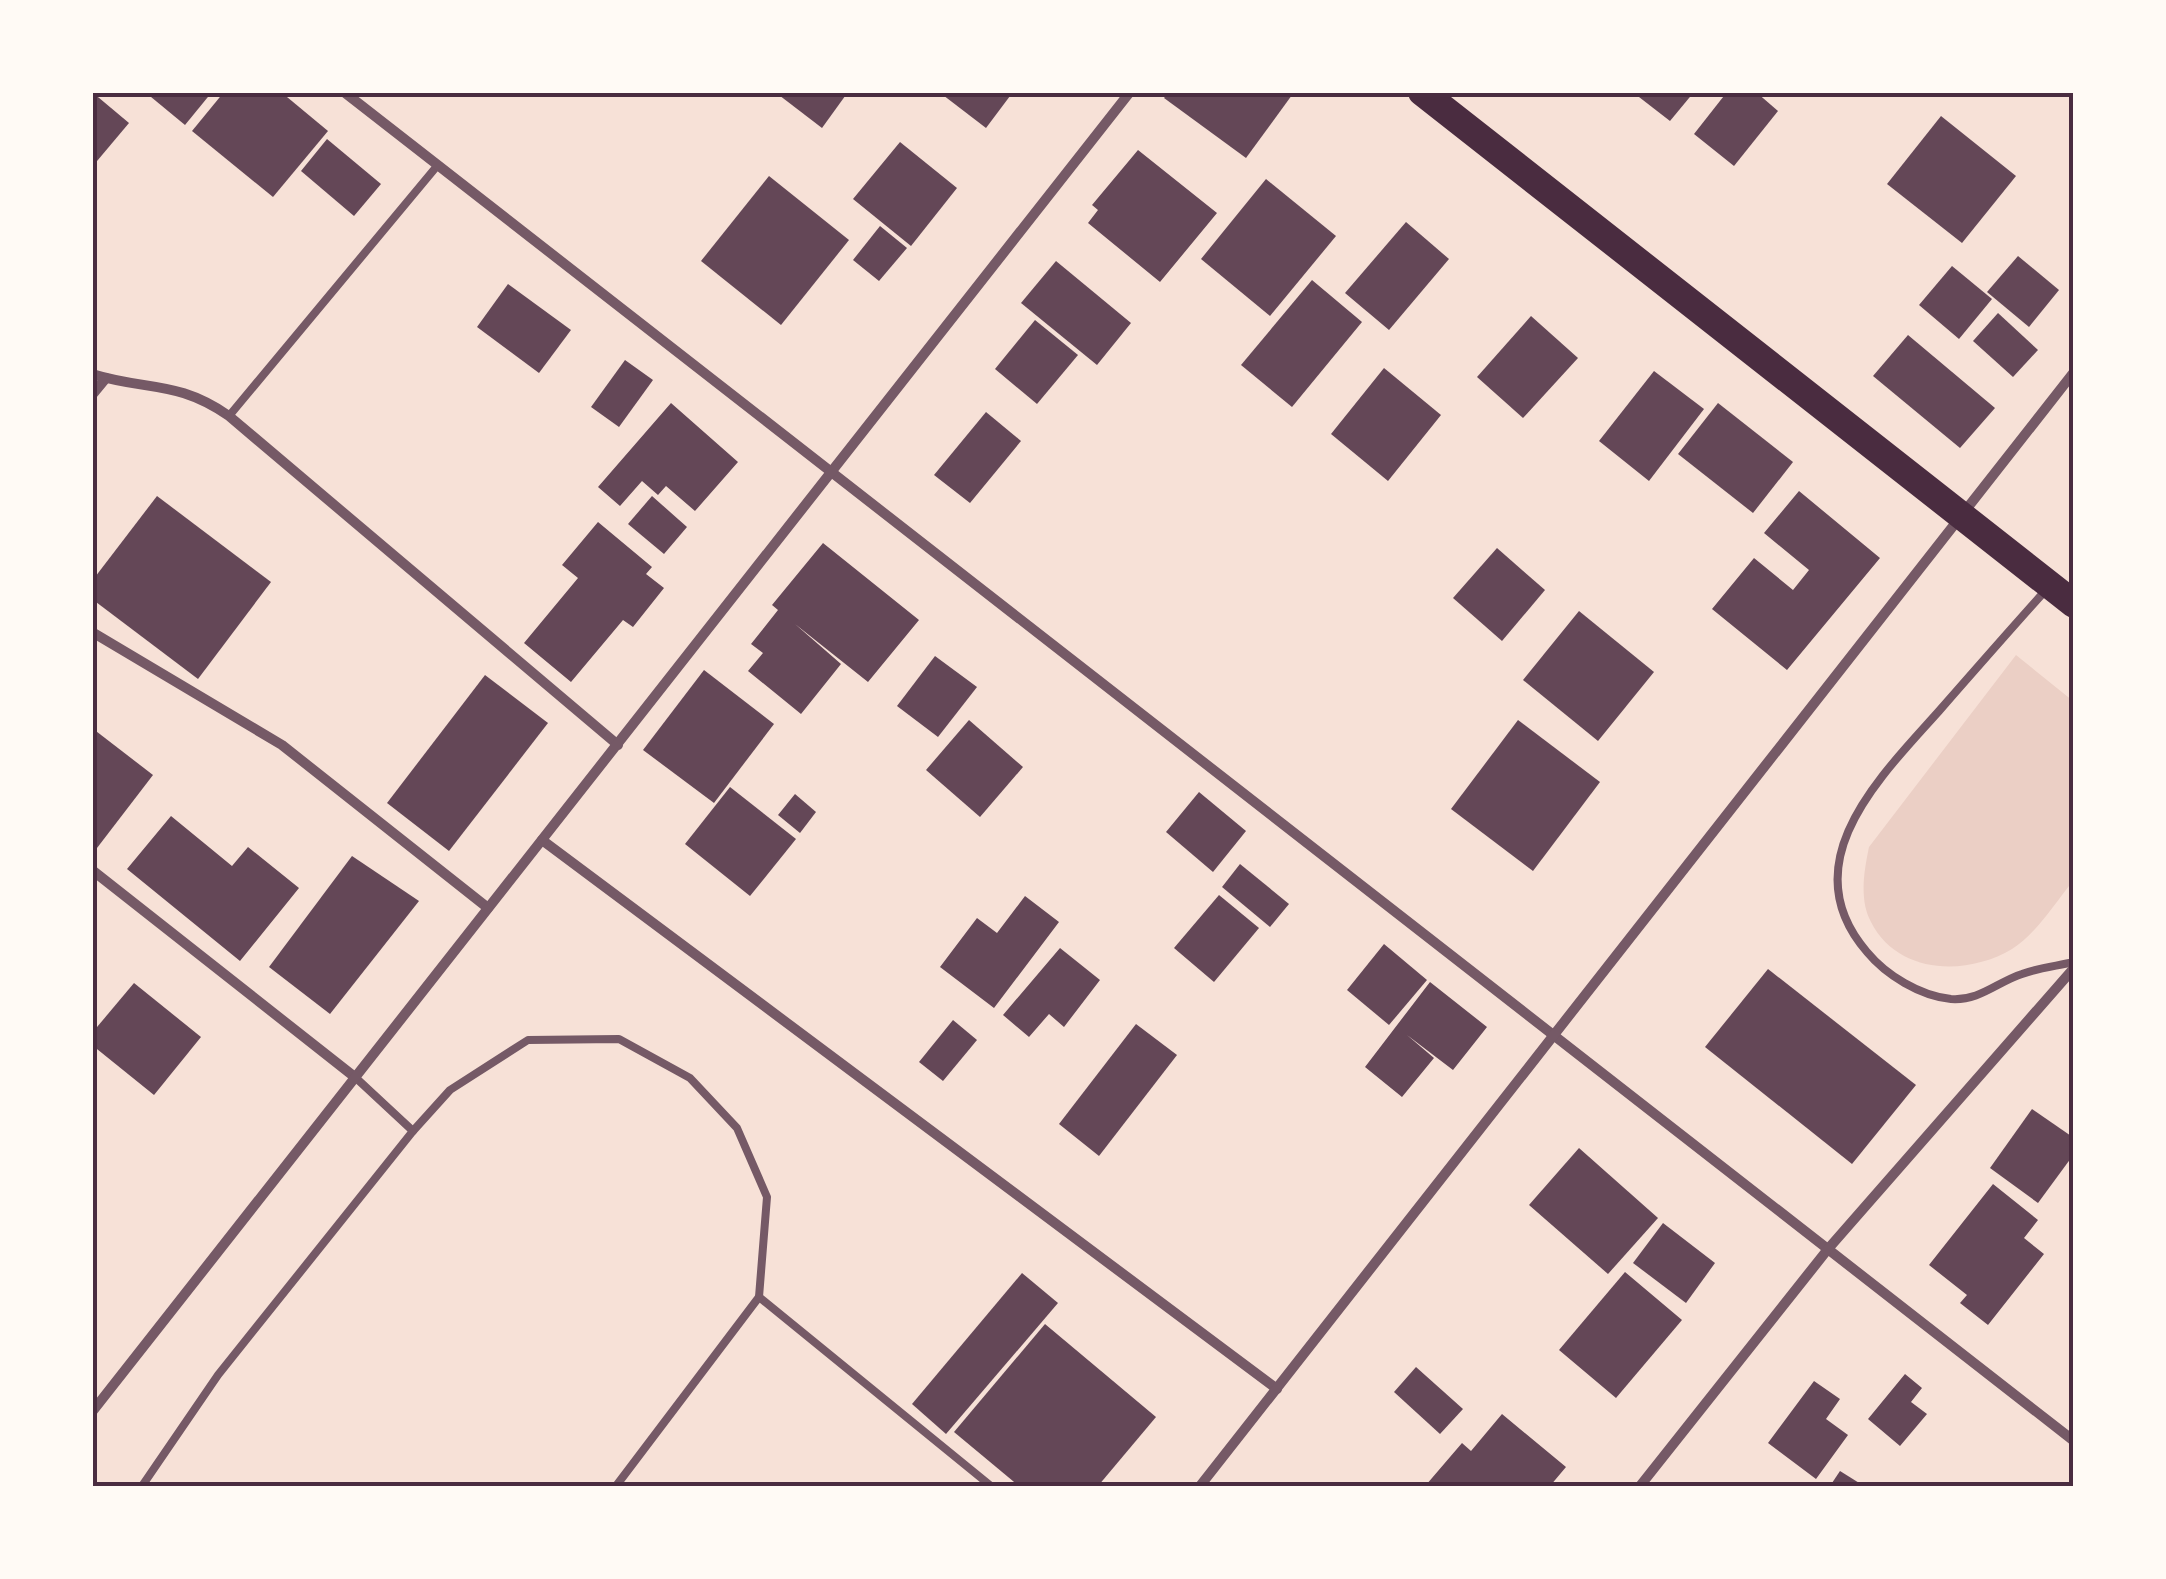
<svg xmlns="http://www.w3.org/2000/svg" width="2166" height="1579" viewBox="0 0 2166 1579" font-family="Overpass,sans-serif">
  <rect width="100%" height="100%" fill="#f7e1d7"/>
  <!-- green -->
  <path fill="#ebcfc5" d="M2016,655L2073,701V881C2055,903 2036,934 2012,949C1967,976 1898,975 1871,922C1859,900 1864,871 1869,847Z"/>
  <!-- building -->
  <g fill="#644757">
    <path d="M92,92L129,123L92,167Z"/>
    <path d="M145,92H212L185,125Z"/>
    <path d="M224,92H281L328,131L273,197L192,131Z"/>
    <path d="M775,92H848L822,128Z"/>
    <path d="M939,92H1013L986,128Z"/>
    <path d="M1169,92H1289L1292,95L1246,158L1164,98Z"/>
    <path d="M1643,92H1694L1670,121L1639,97Z"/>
    <path d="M1727,92H1756L1778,111L1734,166L1694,134Z"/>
    <path d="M1941,116L2016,176L1962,243L1887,184Z"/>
    <path d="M327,139L381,184L354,216L301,171Z"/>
    <path d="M900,142L957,188L911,246L853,199Z"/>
    <path d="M1138,150L1217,213L1160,282L1088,223L1098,210L1092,205Z"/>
    <path d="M769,176L849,240L781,325L701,261Z"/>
    <path d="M1266,179L1336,236L1270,316L1201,259Z"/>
    <path d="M1406,222L1449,259L1389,330L1345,293Z"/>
    <path d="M880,226L907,248L879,281L853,260Z"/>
    <path d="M2018,256L2059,290L2029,327L1987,292Z"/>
    <path d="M1056,261L1131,323L1097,365L1021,303Z"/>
    <path d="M1952,266L1992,299L1959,339L1919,305Z"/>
    <path d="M1312,280L1362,322L1292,407L1241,365Z"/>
    <path d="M508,284L571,330L539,373L477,327Z"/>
    <path d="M1998,313L2038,350L2013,377L1973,341Z"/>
    <path d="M1531,316L1578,358L1523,418L1477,377Z"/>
    <path d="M1035,320L1078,355L1037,404L995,369Z"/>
    <path d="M1908,335L1995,408L1960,448L1873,376Z"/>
    <path d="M625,360L653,380L619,427L591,407Z"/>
    <path d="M1384,368L1441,415L1388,481L1331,434Z"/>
    <path d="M1654,371L1704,409L1649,481L1599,441Z"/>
    <path d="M671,403L738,462L695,511L666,486L658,495L642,481L620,506L598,487Z"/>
    <path d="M1718,403L1793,462L1753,513L1678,454Z"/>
    <path d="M986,412L1021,441L970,503L934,475Z"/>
    <path d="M1799,491L1880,558L1787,670L1712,609L1754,558L1793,590L1809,570L1764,533Z"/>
    <path d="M157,496L271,582L198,679L92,599V581Z"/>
    <path d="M652,496L687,527L664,554L628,524Z"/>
    <path d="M598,522L652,567L646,574L664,588L633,627L623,620L571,682L524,643L578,578L562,565Z"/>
    <path d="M823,543L919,620L868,682L795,624L841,664L801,714L748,671L763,653L751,644L778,610L772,605Z"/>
    <path d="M1497,548L1545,590L1502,641L1453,598Z"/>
    <path d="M1579,611L1654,672L1598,741L1523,680Z"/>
    <path d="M935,656L977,687L938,737L897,706Z"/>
    <path d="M704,670L774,724L714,803L643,750Z"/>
    <path d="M485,675L548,723L449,851L387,803Z"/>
    <path d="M969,720L1023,767L980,817L926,770Z"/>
    <path d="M1518,720L1600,782L1533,871L1451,809Z"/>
    <path d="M92,728L153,775L97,848L92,845Z"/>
    <path d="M730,787L796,839L750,896L685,844Z"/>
    <path d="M1199,792L1246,831L1213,872L1166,832Z"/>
    <path d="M795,794L816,812L800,833L778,815Z"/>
    <path d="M171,816L232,866L248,847L299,888L240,961L127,869Z"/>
    <path d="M352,856L419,901L330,1014L269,967Z"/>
    <path d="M1240,864L1289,904L1270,927L1222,887Z"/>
    <path d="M1219,895L1259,928L1214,982L1174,948Z"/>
    <path d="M1025,896L1059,922L994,1008L940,967L977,918L997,933Z"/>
    <path d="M1384,944L1427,980L1389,1025L1347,990Z"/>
    <path d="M1060,948L1100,980L1064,1027L1049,1014L1029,1037L1003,1015Z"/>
    <path d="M1768,969L1916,1085L1852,1164L1705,1047Z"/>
    <path d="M1430,982L1487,1027L1453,1070L1407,1035L1434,1058L1402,1097L1365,1067Z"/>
    <path d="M134,983L201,1037L154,1095L92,1045V1033Z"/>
    <path d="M953,1020L977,1040L943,1081L919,1062Z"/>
    <path d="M1136,1024L1177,1055L1099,1156L1059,1124Z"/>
    <path d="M2032,1109L2074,1138V1154L2038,1203L1990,1168Z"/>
    <path d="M1579,1148L1658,1218L1608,1274L1529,1205Z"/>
    <path d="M1993,1184L2038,1220L2024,1238L2044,1254L1988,1325L1960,1303L1967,1295L1929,1265Z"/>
    <path d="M1663,1223L1715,1263L1686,1303L1633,1263Z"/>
    <path d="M1625,1272L1682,1320L1616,1398L1559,1350Z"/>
    <path d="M1022,1273L1058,1303L946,1434L912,1404Z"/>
    <path d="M1045,1324L1156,1417L1098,1486H1019L954,1432Z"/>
    <path d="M1416,1367L1463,1409L1440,1434L1394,1392Z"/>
    <path d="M1905,1374L1922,1388L1911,1402L1927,1414L1900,1446L1868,1419Z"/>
    <path d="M1814,1381L1840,1399L1826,1419L1848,1435L1816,1479L1768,1443Z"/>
    <path d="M1502,1414L1566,1467L1550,1486L1426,1485L1462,1443L1471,1451Z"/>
    <path d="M1840,1471L1864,1486H1830Z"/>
  </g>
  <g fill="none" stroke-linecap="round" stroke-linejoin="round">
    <!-- service -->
    <g stroke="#755966" stroke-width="8">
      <path d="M229,416L437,166"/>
      <path d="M2045,591C2009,631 1974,671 1939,711C1881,776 1790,863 1867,952C1886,975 1920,996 1951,999C1980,1001 1997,982 2022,974C2038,968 2057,966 2074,962"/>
      <path d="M356,1078L413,1131"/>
      <path d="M142,1486L218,1375L413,1131L450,1090L528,1040L619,1039L690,1078L737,1128L767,1197L759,1297L991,1486"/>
      <path d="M616,1486L759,1297"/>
    </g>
    <!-- minor -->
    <g stroke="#755966" stroke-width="10">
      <path d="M344,92L2074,1441"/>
      <path d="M92,374C147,391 177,380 229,416L618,745"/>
      <path d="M92,395L106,378"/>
      <path d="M92,632L282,745L488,908"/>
      <path d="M542,840L1277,1389"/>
      <path d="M92,870L356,1078"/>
      <path d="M92,1412L1130,92"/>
      <path d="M1200,1486L2074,372"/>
      <path d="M1640,1486L1828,1249L2074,968"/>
    </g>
    <!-- trunk -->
    <path stroke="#4a2c40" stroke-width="28" d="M1422,92L2074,604"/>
  </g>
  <!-- border -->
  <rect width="2166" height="1579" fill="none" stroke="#fffaf5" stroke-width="190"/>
  <rect x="95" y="95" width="1976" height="1389" fill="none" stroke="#4a2c40" stroke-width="4"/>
</svg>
